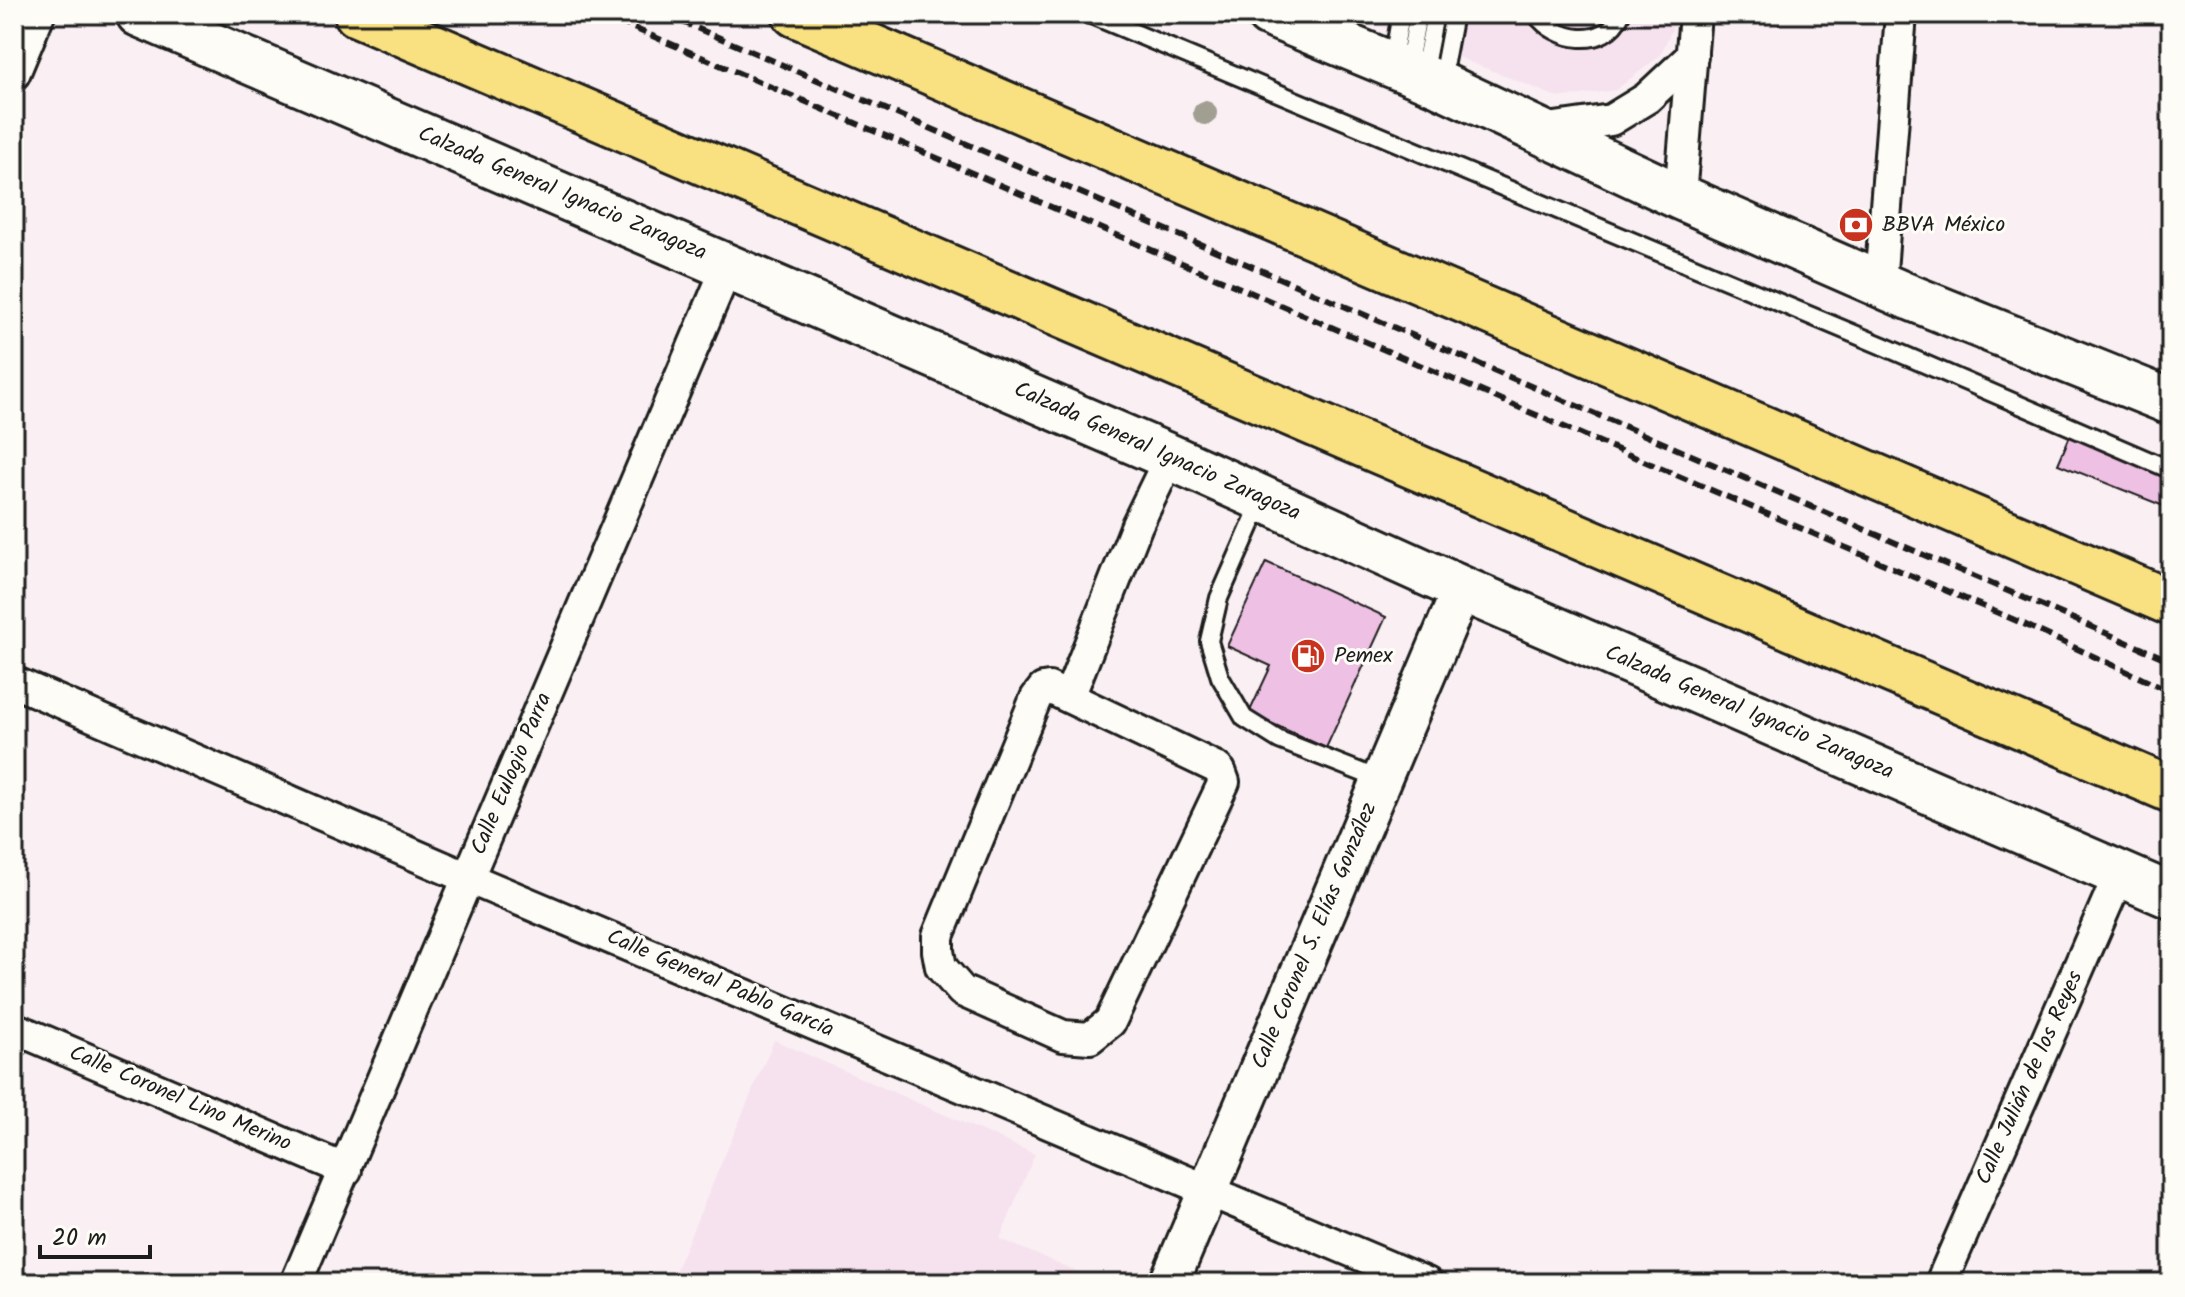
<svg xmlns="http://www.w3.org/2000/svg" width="2185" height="1297" viewBox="0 0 2185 1297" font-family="Kalam,sans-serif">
  <rect width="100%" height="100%" fill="#faf0f3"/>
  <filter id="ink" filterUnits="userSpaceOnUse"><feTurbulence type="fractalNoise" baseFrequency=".0125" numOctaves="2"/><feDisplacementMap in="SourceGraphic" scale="16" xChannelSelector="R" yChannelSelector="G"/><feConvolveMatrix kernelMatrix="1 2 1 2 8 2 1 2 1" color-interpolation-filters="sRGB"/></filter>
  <g filter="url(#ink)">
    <!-- built -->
    <g fill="#f6e2ee">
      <path d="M1350,14H1679L1660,56L1616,90L1559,98Z"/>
      <path d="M774,1040L1035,1154L1000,1239L1106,1283H670Z"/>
    </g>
    <!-- building -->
    <g fill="#eec0e3" stroke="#1c1c1c" stroke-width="2">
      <path d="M2072,431L2171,470V509L2058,464Z"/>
      <path d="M1266,562L1386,617L1326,748L1249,713L1271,666L1227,646Z"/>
    </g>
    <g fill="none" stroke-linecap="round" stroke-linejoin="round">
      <!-- service casing -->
      <g stroke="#1c1c1c" stroke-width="22">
        <g id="service">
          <path d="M1089,14L1883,346L2171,470"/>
          <path d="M1536,14C1556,42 1605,50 1621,14"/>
          <path d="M1392,64L1401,14"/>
          <path d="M1408,68L1418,14"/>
          <path d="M1423,76L1435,14"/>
          <path d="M1441,83L1454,14"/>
          <path d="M1262,500L1219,598L1209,641L1220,677L1244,718L1279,740L1381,780"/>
        </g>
      </g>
      <!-- minor casing -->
      <g stroke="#1c1c1c" stroke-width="36">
        <g id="minor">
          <path d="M14,74L39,14"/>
          <path d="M1541,130L1611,120L1647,98L1692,56"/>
          <path d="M1680,197L1695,14"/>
          <path d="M1880,284L1901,14"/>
          <path d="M14,682L468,878L1427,1283"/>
          <path d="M1049,688L1215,767L1220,771L1224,782L1110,1022L1090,1038L1063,1036L962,991L941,967L938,951V936L1036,698L1043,689Z"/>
          <path d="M1069,697L1137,525L1170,457"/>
          <path d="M14,1028L346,1170"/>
          <path d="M296,1283L728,265"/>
          <path d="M1941,1283L2120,873"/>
        </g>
      </g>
      <!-- tertiary casing -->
      <g stroke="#1c1c1c" stroke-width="44">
        <path id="tertiary" d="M1169,1283L1462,589"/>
      </g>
      <!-- secondary casing -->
      <g stroke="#1c1c1c" stroke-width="50">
        <g id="secondary">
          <path d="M139,14L1170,457L1462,589L2171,896"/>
          <path d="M1269,14L1441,85L1680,197L1902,294L2171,402"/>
        </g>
      </g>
      <!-- motorway casing -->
      <g stroke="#1c1c1c" stroke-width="50">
        <g id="motorway">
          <path d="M357,14L2171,790"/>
          <path d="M795,14L2171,603"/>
        </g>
      </g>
      <!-- service -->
      <use href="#service" stroke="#fdfcf7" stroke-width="16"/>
      <!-- minor -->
      <use href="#minor" stroke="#fdfcf7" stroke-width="30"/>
      <!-- tertiary -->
      <use href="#tertiary" stroke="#fdfcf7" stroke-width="38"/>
      <!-- secondary -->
      <use href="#secondary" stroke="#fdfcf7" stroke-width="44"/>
      <!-- motorway -->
      <use href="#motorway" stroke="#f9e181" stroke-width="44"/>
      <!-- rail -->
      <g stroke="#1c1c1c" stroke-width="6" stroke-dasharray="12 6" stroke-linecap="butt">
        <path d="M601,14L2017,621L2171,692"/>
        <path d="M664,14L2171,661"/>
      </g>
    </g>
    <!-- trees -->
    <circle fill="#a19f92" cx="1205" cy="113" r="12"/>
  </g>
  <!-- icons -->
  <defs>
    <g id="bank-disc" transform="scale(1.8)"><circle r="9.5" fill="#c8321e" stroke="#fdfcf7"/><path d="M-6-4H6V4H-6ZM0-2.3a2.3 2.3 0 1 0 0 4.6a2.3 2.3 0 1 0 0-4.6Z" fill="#fff"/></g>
    <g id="fuel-disc" transform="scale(1.8)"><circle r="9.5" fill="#c8321e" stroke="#fdfcf7"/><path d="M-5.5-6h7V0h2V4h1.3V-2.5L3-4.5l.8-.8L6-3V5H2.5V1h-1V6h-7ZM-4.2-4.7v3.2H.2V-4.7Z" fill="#fff"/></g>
  </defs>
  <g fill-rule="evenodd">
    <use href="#bank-disc" x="1856" y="225"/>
    <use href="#fuel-disc" x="1308" y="656"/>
  </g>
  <g text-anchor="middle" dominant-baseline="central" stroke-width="6" stroke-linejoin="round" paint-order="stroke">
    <!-- street labels -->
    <g font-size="22" fill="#1c1c1c" stroke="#fdfcf7">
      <text transform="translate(562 194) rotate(23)">Calzada General Ignacio Zaragoza</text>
      <text transform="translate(1157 452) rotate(24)">Calzada General Ignacio Zaragoza</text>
      <text transform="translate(1749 713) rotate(23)">Calzada General Ignacio Zaragoza</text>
      <text transform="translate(512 774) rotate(-67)">Calle Eulogio Parra</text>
      <text transform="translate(1315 936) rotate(-67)">Calle Coronel S. Elías González</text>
      <text transform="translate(720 984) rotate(23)">Calle General Pablo García</text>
      <text transform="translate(2030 1078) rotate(-66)">Calle Julián de los Reyes</text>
      <text transform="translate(180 1099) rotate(23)">Calle Coronel Lino Merino</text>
    </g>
    <!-- poi labels -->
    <g font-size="22" fill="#1c1c1c" stroke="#fdfcf7" text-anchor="start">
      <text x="1882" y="225">BBVA México</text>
      <text x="1334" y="656">Pemex</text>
    </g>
  </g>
  <!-- margin -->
  <rect width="2185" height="1297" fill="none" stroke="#fdfcf7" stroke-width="48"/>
  <rect x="24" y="24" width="2137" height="1249" fill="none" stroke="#1c1c1c" stroke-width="3" filter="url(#ink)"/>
  <!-- scale -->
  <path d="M40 1245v12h110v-12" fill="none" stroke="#1c1c1c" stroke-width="4"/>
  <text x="52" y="1245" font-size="24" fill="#1c1c1c" stroke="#fdfcf7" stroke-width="6" paint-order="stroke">20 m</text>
</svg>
